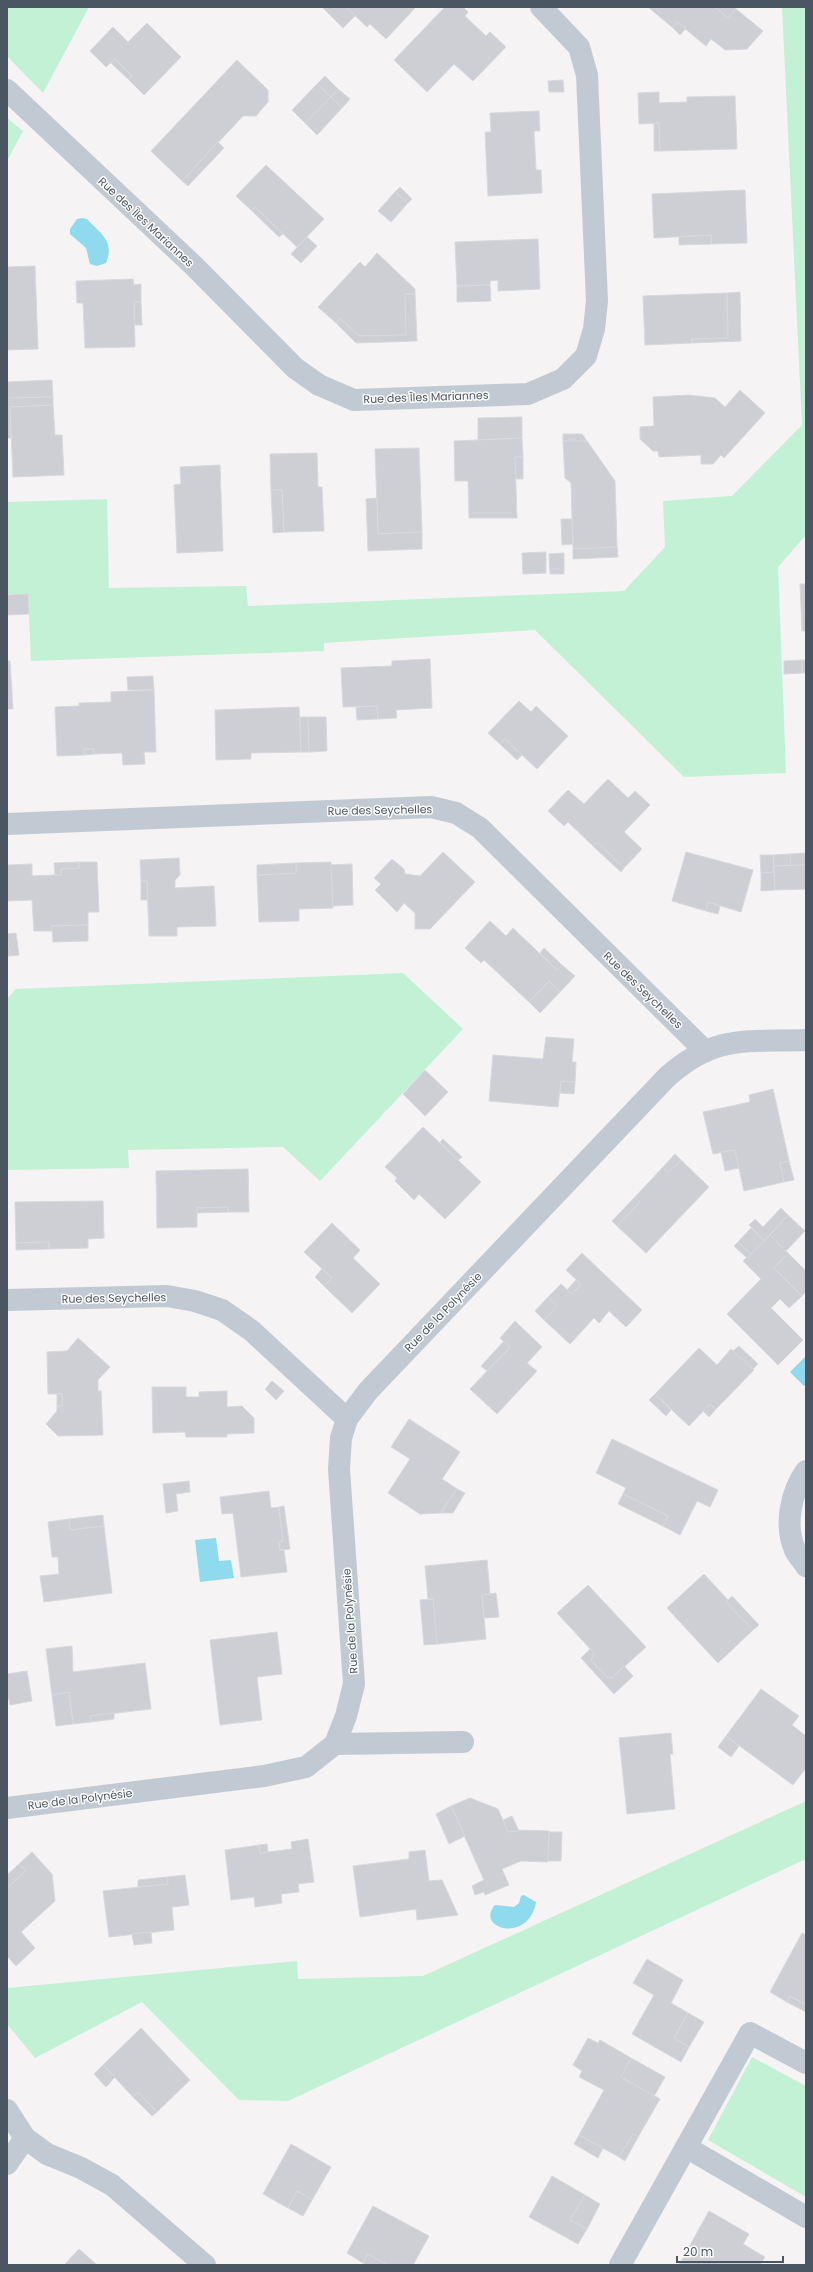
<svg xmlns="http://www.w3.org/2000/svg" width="813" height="2272" viewBox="0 0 813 2272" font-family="Poppins,sans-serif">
  <rect width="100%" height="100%" fill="#f5f3f3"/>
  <!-- green -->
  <g fill="#c3f1d5">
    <path d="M7,7H89L43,93L7,56Z"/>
    <path d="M782,7H806V535L778,567L786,773L684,777L535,630L324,643V651L31,661L28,594H7V502L107,499L109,588L246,586L248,606L624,591L665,547L663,501L732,496L802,425Z"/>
    <path d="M7,118L23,131L7,161Z"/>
    <path d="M403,973L463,1029L320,1181L283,1147L128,1150L129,1168L7,1170V999L16,989Z"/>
    <path d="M806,1801V1859L288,2101L239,2100L142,2002L35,2058L7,2024V1988L297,1961L298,1979L423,1976Z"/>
    <path d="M752,2057L806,2086V2197L708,2140Z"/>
  </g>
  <!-- water -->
  <g fill="#90daee">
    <path d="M82,218L87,219C101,234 115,241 106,263L97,266L90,264L86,248L70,234V229L77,219Z"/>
    <path d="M806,1356V1384L804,1386L790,1372Z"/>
    <path d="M216,1538L219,1561L231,1560L234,1578L200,1582L195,1540Z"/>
    <path d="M524,1895L536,1902C529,1944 474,1929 495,1905L514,1907L519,1903L521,1896Z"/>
  </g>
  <!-- building -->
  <g fill="#cdcfd5" stroke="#d7d9de">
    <path d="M322,7H346L355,16L343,28Z"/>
    <path d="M346,7H416L386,39L370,24L367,27Z"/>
    <path d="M445,7H463L468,12L465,16L486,36L490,32L506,47L473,81L454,64L427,92L394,60Z"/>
    <path d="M648,7H715L728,18L736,9L763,31L747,49L725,50L711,39L706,46L677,22L672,27Z"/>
    <path d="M715,7H734L736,9L728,18Z"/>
    <path d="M677,22L686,28L680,35L672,27Z"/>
    <path d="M147,23L181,57L144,95L129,80L132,76L115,59L106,67L90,51L113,27L128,42Z"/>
    <path d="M115,59L132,76L129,80L111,63Z"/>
    <path d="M237,60L268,90V102L256,116H243L182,181L151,151Z"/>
    <path d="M325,76L338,89L331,97L317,84Z"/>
    <path d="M563,80L564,92H549L548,81Z"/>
    <path d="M317,84L331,97L305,123L292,110Z"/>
    <path d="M338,89L350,99L342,108L331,97Z"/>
    <path d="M659,92V103L687,102V97L735,96L737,149L660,151L659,123L639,124L638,93Z"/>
    <path d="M331,97L342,108L317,135L305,123Z"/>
    <path d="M539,111L540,131H534L536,170H541L542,193L488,196L485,132H491L490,113Z"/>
    <path d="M654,123H659L660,151H654Z"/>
    <path d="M218,142L224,148L188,186L182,181Z"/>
    <path d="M266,165L324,219L297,247L255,207L252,211L236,196Z"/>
    <path d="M400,187L412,199L408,203L395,192Z"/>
    <path d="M745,190L747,243L711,244V235L654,238L652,194Z"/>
    <path d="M395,192L408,203L391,222L378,211Z"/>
    <path d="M255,207L283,234L279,237L252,211Z"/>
    <path d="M711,235V244L679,245V237Z"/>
    <path d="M307,237L317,246L301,263L291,254Z"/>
    <path d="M538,239L540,289L498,291V280L490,281V285L457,286L455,242Z"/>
    <path d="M377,253L415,289V294H405L406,335L359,336L340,318L336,323L318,307L360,262L365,267Z"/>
    <path d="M35,266L38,349L7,350V267Z"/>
    <path d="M133,279L134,285L141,284V302H134L135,347L85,348L83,303H77L76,281Z"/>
    <path d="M490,285L491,301L457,302V286Z"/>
    <path d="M740,292L741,341L692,343V339L728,338L727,293Z"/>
    <path d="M727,293L728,338L692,339V343L645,345L643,296Z"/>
    <path d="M405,294H415L417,341L356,343L336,323L340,318L359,336L406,335Z"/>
    <path d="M134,302H141L142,325H135Z"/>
    <path d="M52,380L53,397L7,398V382Z"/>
    <path d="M740,390L765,413L724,458L721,455L713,464H701V455L659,457L658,451H653L640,439V427L654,426L653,397L689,395L715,398L725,407Z"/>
    <path d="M53,397V405L10,407L11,438H7V398Z"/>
    <path d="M53,405L55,435H62L64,475L13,477L10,407Z"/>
    <path d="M522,417V438L478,440V418Z"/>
    <path d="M563,434H582L587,441H563Z"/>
    <path d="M522,438L523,457H515L517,518H469L468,481H455L454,441Z"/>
    <path d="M563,441H587L615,481L617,547L573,549L571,483L565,478Z"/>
    <path d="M419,448L422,532L378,534L375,449Z"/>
    <path d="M317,453L318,487H322L324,531L284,532L282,490H271L270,454Z"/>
    <path d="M515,457H523V479H516Z"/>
    <path d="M220,465L223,551L177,553L174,485L181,484L180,467Z"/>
    <path d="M271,490H282L284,532L273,533Z"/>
    <path d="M377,498L378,534L422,532V549L368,551L366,499Z"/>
    <path d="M561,519H572L573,544L562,545Z"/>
    <path d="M617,547L618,557L573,559V549Z"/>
    <path d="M546,552V573L523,574L522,553Z"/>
    <path d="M564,553V574H550L549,554Z"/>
    <path d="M800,584H806V631H802Z"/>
    <path d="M28,594L29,614L7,615V595Z"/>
    <path d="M430,659L432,708L396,710L397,718L378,719L377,706L343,707L341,668L392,666V661Z"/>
    <path d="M802,660V673L784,674V661Z"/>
    <rect x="802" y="660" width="4" height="13"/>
    <path d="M7,661H10L13,709H7Z"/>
    <path d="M153,676L154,690H128L127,677Z"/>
    <path d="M154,690L156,752H144L145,764L123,765L122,753L94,754V749H84L85,755L57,756L55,707L79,706V703L111,702V692Z"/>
    <path d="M519,701L531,712L536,706L568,736L537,769L505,739L500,744L488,733Z"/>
    <path d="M377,706L378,719L357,720L356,707Z"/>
    <path d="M299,707L301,752L251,753V759L216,760L215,710Z"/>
    <path d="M300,717H308L309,752H301Z"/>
    <path d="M308,717H326L327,751L309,752Z"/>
    <path d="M505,739L522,755L517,760L500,744Z"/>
    <path d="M84,749H94V754L85,755Z"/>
    <path d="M608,779L628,798L635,791L650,805L624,832L642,849L624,868L597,842L593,846L568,822L564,826L548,811L568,790L584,804Z"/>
    <path d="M597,842L624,868L621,872L593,846Z"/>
    <path d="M443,852L475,882L430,929H415V913L404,903L397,912L375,890L381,884L374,878L392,859L404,869L405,874L420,876Z"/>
    <path d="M686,852L753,870L741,912L708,902L706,911L672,901Z"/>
    <path d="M806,853V865L791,866L790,854Z"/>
    <path d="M790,854L791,866H774L773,855Z"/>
    <path d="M760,855H773L774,872L761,873Z"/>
    <path d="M179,858L180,875L175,880V888L214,886L216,926L177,927V936H149L147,881H141L140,860Z"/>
    <path d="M79,862H97L99,912H88V925L52,926L53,931H34L32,900L7,901V865L32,864V876L55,875H61V869L79,868Z"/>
    <path d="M79,862V868L61,869V875H55L54,863Z"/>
    <path d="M331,862L333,908L299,909V921L259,922L257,875L296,873V863Z"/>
    <path d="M296,863V873L257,875V865Z"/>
    <path d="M352,864L353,905L333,906L331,865Z"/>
    <path d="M799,865H806V889L775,890L774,866Z"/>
    <path d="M774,872L775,890L761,891V873Z"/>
    <path d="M141,881H147L148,900H141Z"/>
    <path d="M708,902L720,906L718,914L706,911Z"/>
    <path d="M490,921L506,936L513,928L557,970L562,965L575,976L560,992L549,981L529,1002L484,960L481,963L465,948Z"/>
    <path d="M88,925V941L53,942L52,926Z"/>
    <path d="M16,933L19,955L10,956L7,934Z"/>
    <path d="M7,934L10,956H7Z"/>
    <path d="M544,948L562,965L557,970L540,953Z"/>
    <path d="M549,981L560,992L540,1013L529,1002Z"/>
    <path d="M546,1037L574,1039L572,1062H576L575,1082L561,1081L558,1107L489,1101L493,1055L543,1059Z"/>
    <path d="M425,1070L448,1092L425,1116L403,1094Z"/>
    <path d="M561,1081L575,1082L574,1094L560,1093Z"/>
    <path d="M773,1089L789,1161L780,1163L784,1182L744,1191L735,1150L713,1154L703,1112L750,1102L749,1095Z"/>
    <path d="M423,1127L481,1182L445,1219L419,1194L414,1200L395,1181L397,1178L385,1167Z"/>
    <path d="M443,1139L462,1157L458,1160L440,1142Z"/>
    <path d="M735,1150L739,1168L725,1171L721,1152Z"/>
    <path d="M675,1154L681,1160L668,1173L663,1167Z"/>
    <path d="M681,1160L709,1187L646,1253L617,1226L640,1202L635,1197L663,1167L668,1173Z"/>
    <path d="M789,1161L794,1180L784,1182L780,1163Z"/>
    <path d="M248,1169L249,1212H228V1207L197,1208V1227L157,1228L156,1171Z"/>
    <path d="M635,1197L640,1202L617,1226L612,1221Z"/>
    <path d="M103,1201L104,1238L88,1239V1248L49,1249V1242L16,1243L15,1202Z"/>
    <path d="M228,1207V1212L197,1213V1208Z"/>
    <path d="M781,1208L788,1215L764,1241L749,1225L755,1219L763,1227Z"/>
    <path d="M788,1215L805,1231L786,1251L770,1235Z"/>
    <path d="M332,1223L360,1250L353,1258L380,1284L352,1313L324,1286L332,1278L304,1252Z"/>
    <path d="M751,1228L764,1241L751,1254L738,1242Z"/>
    <path d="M770,1235L788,1253L774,1268L802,1296L789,1308L780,1299L771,1308L803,1340L778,1365L727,1314L761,1279L743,1261Z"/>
    <path d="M49,1242V1249L16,1250V1243Z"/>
    <path d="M738,1242L751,1254L747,1258L734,1246Z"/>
    <path d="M582,1253L642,1310L626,1327L609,1311L599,1323L594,1318L570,1344L544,1320L557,1306L548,1297L561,1284L572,1294L581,1284L566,1270Z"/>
    <path d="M788,1253L806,1271V1291L802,1296L774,1268Z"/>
    <path d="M322,1269L332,1278L324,1286L315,1277Z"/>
    <path d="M576,1280L581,1284L572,1294L567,1290Z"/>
    <path d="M548,1297L557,1306L544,1320L535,1311Z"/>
    <path d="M515,1321L542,1347L527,1363L537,1371L497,1414L470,1389L510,1347L500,1338Z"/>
    <path d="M78,1338L110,1367L98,1380V1391H101L103,1435L58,1436L46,1424L57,1411V1406H62V1394H48L47,1352L67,1351Z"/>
    <path d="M504,1341L510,1347L487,1371L481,1366Z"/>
    <path d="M739,1346L758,1364L752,1370L733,1351Z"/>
    <path d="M699,1348L717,1365L731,1349L754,1370L716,1409L710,1404L689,1426L655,1394Z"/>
    <path d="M272,1381L284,1391L276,1400L265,1389Z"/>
    <path d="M152,1387H186V1397H199V1392L227,1391V1407L242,1406L254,1418V1433L227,1434V1437H186L185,1432L153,1433Z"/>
    <rect x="57" y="1394" width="5" height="12"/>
    <path d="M655,1394L671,1410L666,1416L649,1400Z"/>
    <path d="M710,1404L716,1409L709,1417L703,1411Z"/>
    <path d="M409,1419L460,1452L442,1479L457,1489L441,1513L420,1514L388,1493L410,1459L391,1447Z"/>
    <path d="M612,1439L718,1490L710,1507L697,1501L680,1535L663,1526L668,1516L623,1494L626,1488L596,1473Z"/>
    <path d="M189,1481L190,1492L176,1494L178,1511L166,1513L163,1484Z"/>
    <path d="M457,1489L465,1493L453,1513H441Z"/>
    <path d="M269,1491L271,1508L279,1507L283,1541L279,1542L280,1550H284L287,1572L241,1577L233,1513L222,1514L220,1497Z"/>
    <path d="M623,1494L668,1516L663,1526L618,1504Z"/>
    <path d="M284,1506L290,1549L280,1550L279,1542L283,1541L279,1507Z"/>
    <path d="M103,1515L104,1526L70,1530L69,1519Z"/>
    <path d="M69,1519L70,1530L104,1526L112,1593L44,1602L40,1576L59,1574L58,1557H52L48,1522Z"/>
    <path d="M487,1560L490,1594L482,1595L486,1639L437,1644L433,1599H428L425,1566Z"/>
    <path d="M704,1574L728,1600L726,1602L753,1630L718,1663L667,1608Z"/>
    <path d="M588,1585L646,1647L612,1678L607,1677L591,1660L594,1653L557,1613Z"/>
    <path d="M496,1593L499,1617L484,1618L482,1595Z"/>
    <path d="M732,1596L759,1625L753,1630L726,1602Z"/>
    <path d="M433,1599L437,1644L424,1645L420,1600Z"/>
    <path d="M277,1632L282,1674L257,1677L262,1720L220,1725L210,1640Z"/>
    <path d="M72,1646L73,1672L145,1663L151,1709L90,1716L91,1722L73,1724L69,1692L52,1695L46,1649Z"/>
    <path d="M590,1649L594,1653L591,1660L607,1677L612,1678L624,1666L633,1676L614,1694L581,1658Z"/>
    <path d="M27,1671L32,1701L10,1705L9,1699L7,1700V1674Z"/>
    <path d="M761,1689L799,1716L792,1725L806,1736V1768L793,1785L726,1736Z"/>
    <path d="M69,1692L73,1724L56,1726L52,1695Z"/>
    <path d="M114,1713V1719L91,1722L90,1716Z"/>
    <path d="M671,1733L673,1754H670L675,1809L627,1814L619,1738Z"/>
    <path d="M726,1736L739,1746L731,1757L718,1747Z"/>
    <path d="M470,1798L498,1809L508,1832L513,1830L549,1831L548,1862L521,1861L502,1869L509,1885L485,1895L484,1892L475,1895L472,1886L484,1880L451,1806Z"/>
    <path d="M451,1806L465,1836L449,1844L436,1814Z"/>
    <path d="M512,1816L519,1831L508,1832L503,1820Z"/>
    <path d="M549,1832H562L561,1861H548Z"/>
    <path d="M308,1839L314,1882L298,1884L299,1892L281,1894L282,1903L255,1907L254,1897L231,1900L225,1850L259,1845L260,1853L292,1849L291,1842Z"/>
    <path d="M267,1844L268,1852L260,1853L259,1845Z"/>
    <path d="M425,1850L429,1881L442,1880L458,1915L417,1920L416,1909L360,1917L353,1866L409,1859V1852Z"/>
    <path d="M32,1852L52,1874L55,1901L21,1932L35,1948L16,1966L7,1956V1888L26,1871L19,1864Z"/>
    <path d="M19,1864L26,1871L7,1888V1875Z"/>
    <path d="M185,1875L189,1905L172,1907L174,1930L109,1937L103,1891L168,1884L167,1877Z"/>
    <path d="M167,1877L168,1884L138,1887V1880Z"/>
    <path d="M151,1932L152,1943L134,1945L132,1934Z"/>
    <path d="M802,1933L806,1935V2005L790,1996L787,2002L770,1992Z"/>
    <path d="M647,1959L683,1980L671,2003L688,2013L674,2038L689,2047L681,2062L632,2034L654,1995L633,1983Z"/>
    <path d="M790,1996L806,2005V2012L787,2002Z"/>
    <path d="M688,2013L704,2022L689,2047L674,2038Z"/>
    <path d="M141,2028L190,2080L157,2112L138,2092L133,2097L103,2065Z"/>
    <path d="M588,2038L598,2043L600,2040L631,2058L621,2077L660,2099L638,2137L633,2134L619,2157L579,2135L604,2090L579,2077L582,2071L573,2065Z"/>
    <path d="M631,2058L665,2077L654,2096L621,2077Z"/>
    <path d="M103,2065L115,2077L106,2087L94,2074Z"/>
    <path d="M138,2092L157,2112L152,2116L133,2097Z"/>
    <path d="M633,2134L638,2137L625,2161L619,2157Z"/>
    <path d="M579,2135L603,2148L598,2158L574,2144Z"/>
    <path d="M291,2144L331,2167L312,2200L297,2191L288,2208L263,2194Z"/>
    <path d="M552,2176L585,2195L570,2220L587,2229L578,2244L529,2217Z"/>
    <path d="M297,2191L312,2200L303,2216L288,2208Z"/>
    <path d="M585,2195L600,2204L587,2229L570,2220Z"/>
    <path d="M373,2206L429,2236L413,2265H388L368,2254L363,2263L347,2253Z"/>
    <path d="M709,2211L749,2234L743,2244L765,2257L760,2265H679Z"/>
    <path d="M79,2249L97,2265H64Z"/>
    <path d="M368,2254L388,2265H367L363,2263Z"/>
  </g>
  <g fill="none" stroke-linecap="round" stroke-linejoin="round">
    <!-- minor -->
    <g stroke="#c1cad2" stroke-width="22">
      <path d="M7,90L194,266L295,368L319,385L354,400L528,394L563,379L586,356L594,329L597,301L587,75L579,47L541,7"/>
      <path d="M7,824L431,807L456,813L480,828L704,1050"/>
      <path d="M7,1300L167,1296L195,1301L222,1310L252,1331L347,1419"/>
      <path d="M806,1471C791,1492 784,1525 795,1550C798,1556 803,1561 806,1566"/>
      <path d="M335,1744L463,1742"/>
      <path d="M7,1808L264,1776L306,1767L335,1744L346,1716L354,1684L339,1469L341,1438L347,1419L368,1391L667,1077C715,1034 746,1042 806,1040"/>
      <path d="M7,2110L25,2138L47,2154L81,2168L112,2185L205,2265"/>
      <path d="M686,2147L806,2217"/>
      <path d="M7,2164L25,2138"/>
      <path d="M620,2265L750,2033L806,2063"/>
    </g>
  </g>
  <g text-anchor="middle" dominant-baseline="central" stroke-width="3" stroke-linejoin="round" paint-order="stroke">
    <!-- street labels -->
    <g font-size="11" fill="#4a5661" stroke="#fff">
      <text transform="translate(146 222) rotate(43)">Rue des Îles Mariannes</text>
      <text transform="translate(426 397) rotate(-2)">Rue des Îles Mariannes</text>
      <text transform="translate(380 810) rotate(-1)">Rue des Seychelles</text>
      <text transform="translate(643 990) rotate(44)">Rue des Seychelles</text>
      <text transform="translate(114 1298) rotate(-1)">Rue des Seychelles</text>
      <text transform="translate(443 1312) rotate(-46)">Rue de la Polynésie</text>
      <text transform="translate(350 1621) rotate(-94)">Rue de la Polynésie</text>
      <text transform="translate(80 1799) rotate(-7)">Rue de la Polynésie</text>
    </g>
  </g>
  <!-- border -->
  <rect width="813" height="2272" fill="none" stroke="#4a5661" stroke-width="16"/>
  <!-- scale -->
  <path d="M677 2256v6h106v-6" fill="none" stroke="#4a5661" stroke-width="2"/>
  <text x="683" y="2256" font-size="12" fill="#4a5661" stroke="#ffffff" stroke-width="3" paint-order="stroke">20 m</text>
</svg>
